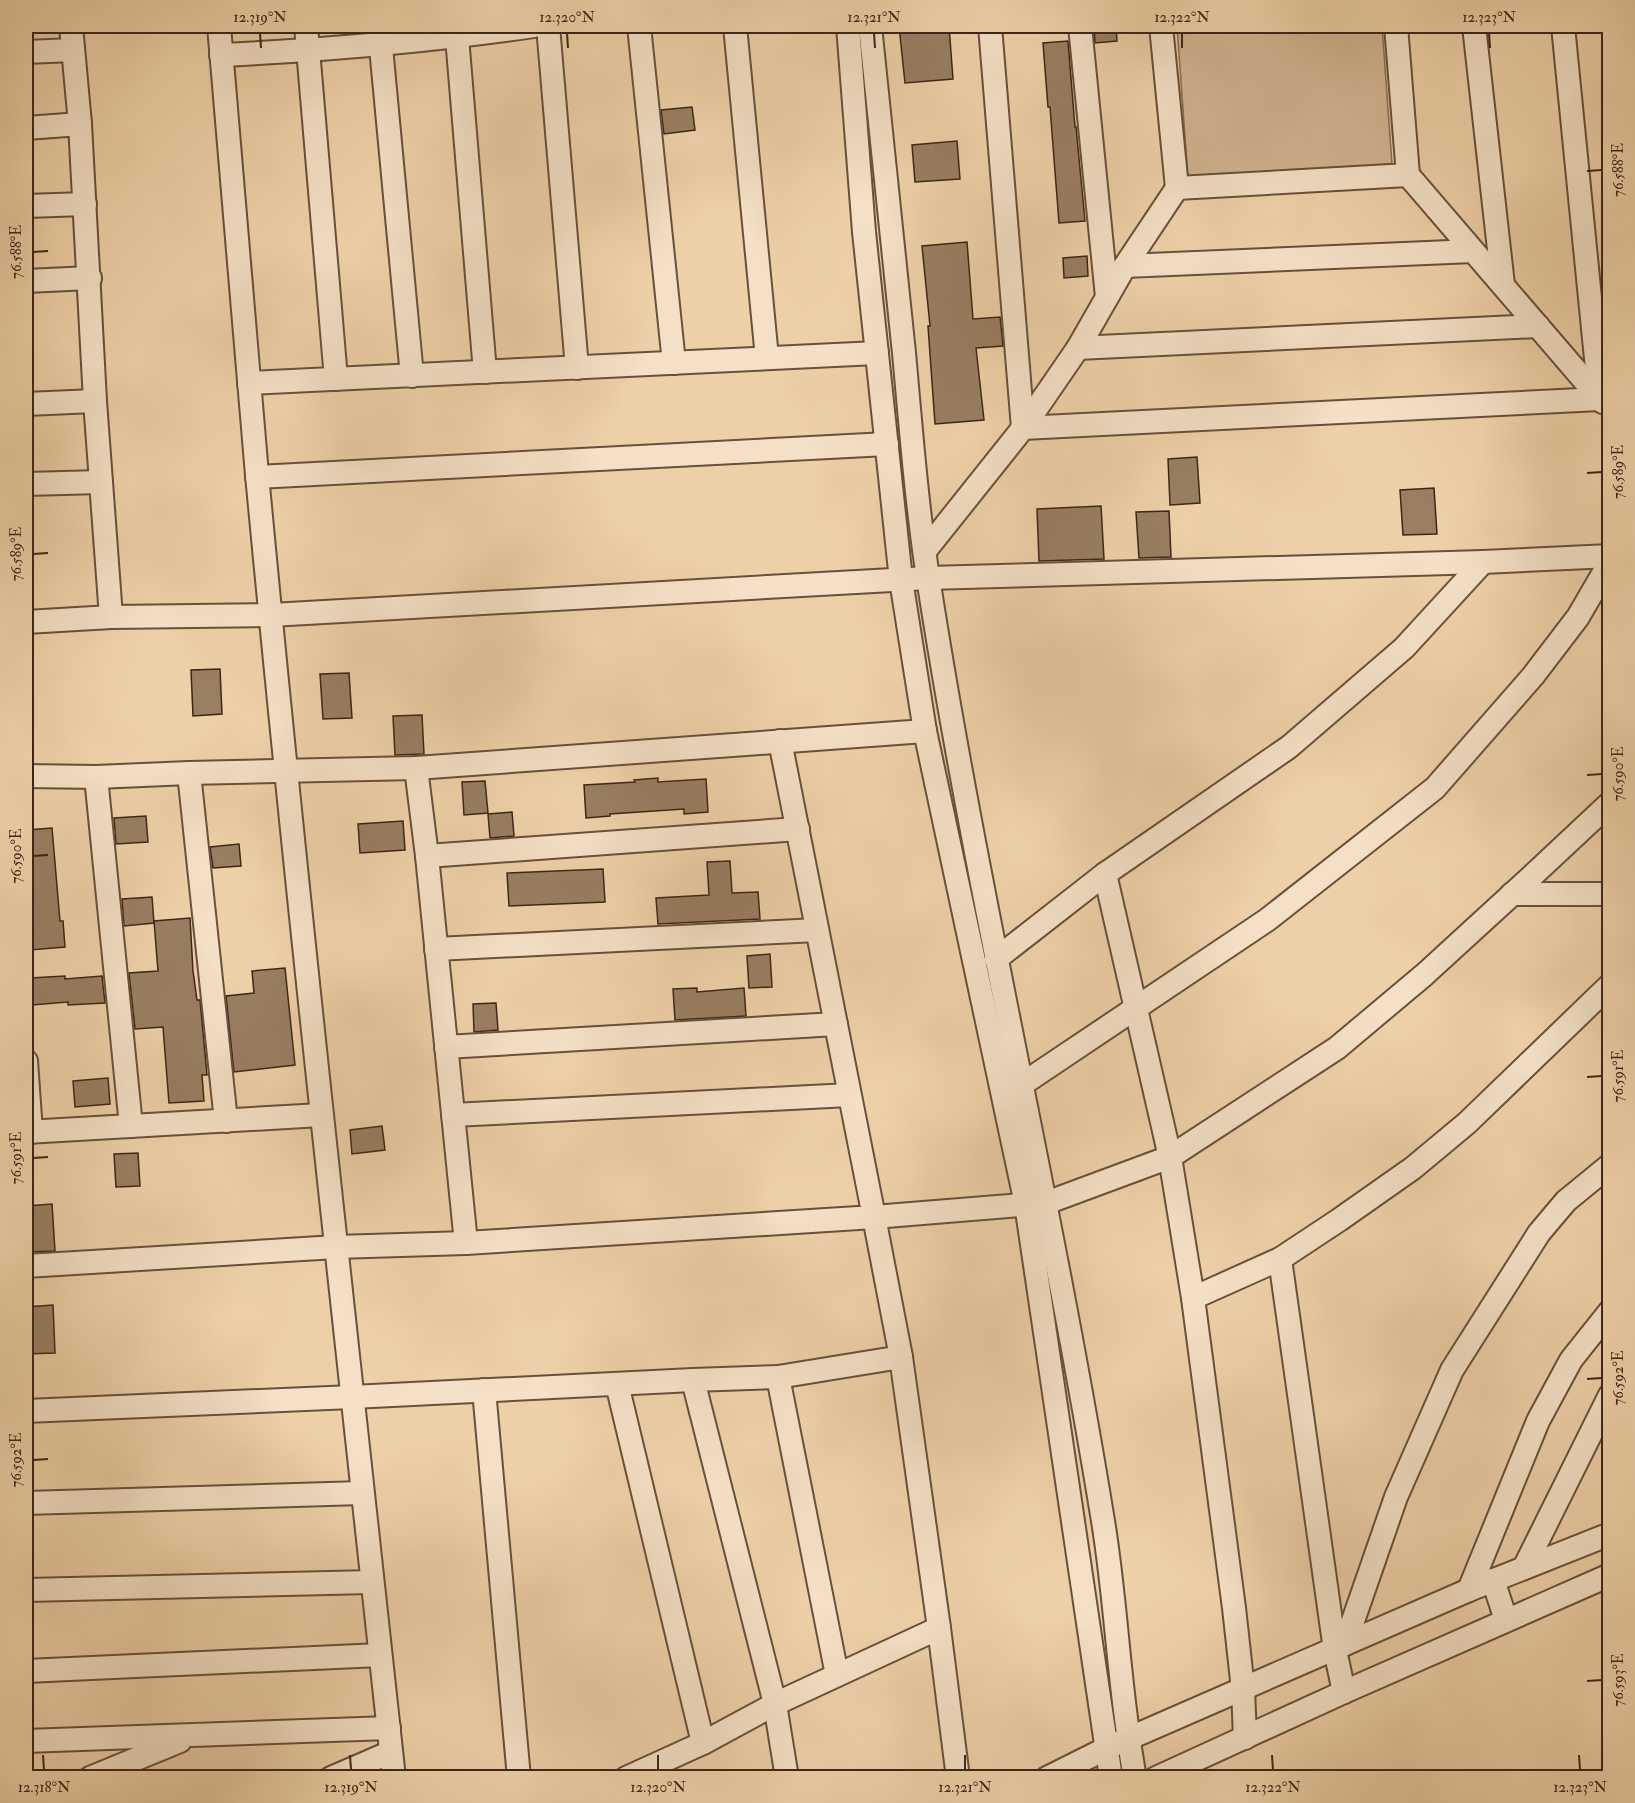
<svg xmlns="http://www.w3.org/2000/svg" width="1635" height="1803" viewBox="0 0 1635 1803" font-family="'IM FELL Double Pica',serif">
  <rect width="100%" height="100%" fill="#eed0a8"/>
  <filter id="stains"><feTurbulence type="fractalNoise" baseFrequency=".00333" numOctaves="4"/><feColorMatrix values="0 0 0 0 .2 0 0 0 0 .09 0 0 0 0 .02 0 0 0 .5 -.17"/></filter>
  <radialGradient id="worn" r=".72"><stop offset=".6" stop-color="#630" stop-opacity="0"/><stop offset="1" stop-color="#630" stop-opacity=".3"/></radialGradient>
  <!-- green -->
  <path fill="#d0b38f" stroke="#866c53" stroke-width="1.5" d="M1177,26H1382L1392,164L1188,179Z"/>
  <!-- building -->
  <g fill="#997e62" stroke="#3c2617" stroke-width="1.5">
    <path d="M899,26H949L953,79L905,83Z"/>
    <path d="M1094,26H1116L1117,41L1095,43Z"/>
    <path d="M1068,41L1075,127H1076L1085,221L1059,223L1050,107H1048L1043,43Z"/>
    <path d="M692,107L695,130L664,134L661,110Z"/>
    <path d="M957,141L960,179L915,182L912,145Z"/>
    <path d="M967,242L973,319L1000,317L1003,346L976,348L984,420L935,424L928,326H930L922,246Z"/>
    <path d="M1087,256L1088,276L1064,278L1063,258Z"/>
    <path d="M1197,457L1200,503L1170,505L1168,459Z"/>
    <path d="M1434,488L1437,534L1403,535L1400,490Z"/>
    <path d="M1101,506L1104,559L1039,561L1037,509Z"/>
    <path d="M1169,511L1171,557L1139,558L1136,512Z"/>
    <path d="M220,669L222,714L193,716L191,670Z"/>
    <path d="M349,673L352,718L323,719L320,674Z"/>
    <path d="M422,715L424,754L395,755L393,716Z"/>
    <path d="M658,778V782L706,779L708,812L684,814V809L610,814V816L586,818L584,785L635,782L634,780Z"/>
    <path d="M485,781L488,813L464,815L462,782Z"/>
    <path d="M512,812L514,836L490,838L488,814Z"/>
    <path d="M146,816L148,842L116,844L114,818Z"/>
    <path d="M403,821L405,850L360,853L358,824Z"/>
    <path d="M52,828L60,921H63L65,947L30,950L27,908H26V830Z"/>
    <path d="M239,844L241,866L213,868L210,847Z"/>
    <path d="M730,861L732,893L758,892L760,919L658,924L656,898L709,895L707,862Z"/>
    <path d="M603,869L605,902L509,906L507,873Z"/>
    <path d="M152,897L154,923L124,926L122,899Z"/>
    <path d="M190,918L193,971L197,1000H200L207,1075H202L204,1101L169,1103L163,1027L135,1029L129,973L158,971L154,921Z"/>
    <path d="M770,954L772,987L749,988L747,956Z"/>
    <path d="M285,968L295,1065L234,1072L226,996L254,993L252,971Z"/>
    <path d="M65,976V979L102,976L105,1003L68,1005V1002L32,1005L30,978Z"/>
    <path d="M697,988V992L744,988L746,1016L675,1020L673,989Z"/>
    <path d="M496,1003L498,1030L474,1032L473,1004Z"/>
    <path d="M108,1078L110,1104L75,1107L73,1081Z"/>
    <path d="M382,1126L385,1150L352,1154L350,1130Z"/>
    <path d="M138,1153L140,1186L116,1187L114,1154Z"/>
    <path d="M52,1204L55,1251L26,1252V1206Z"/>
    <path d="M53,1305L55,1353L26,1354V1307Z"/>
  </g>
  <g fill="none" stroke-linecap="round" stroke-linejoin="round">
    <!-- minor casing -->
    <g stroke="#68503b" stroke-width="26">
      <g id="minor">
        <path d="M71,26L80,124L95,401L111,617"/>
        <path d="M219,26C232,175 243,325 257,475C298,910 347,1344 394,1778"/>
        <path d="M306,26L336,379"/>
        <path d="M379,26L412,376"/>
        <path d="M548,26L577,368"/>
        <path d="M639,26L674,363"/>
        <path d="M735,26L767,358"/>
        <path d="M848,26L864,232L901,580L925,731L1026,1204L1111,1778"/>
        <path d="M870,26C881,135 893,244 904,353C911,430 917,508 929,584C978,898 1052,1207 1103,1521C1117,1606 1119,1693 1135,1778"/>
        <path d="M990,26L1023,428L1600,399L1563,26"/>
        <path d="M1080,26L1107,297"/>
        <path d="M1161,26L1177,188L1408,175L1396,26"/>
        <path d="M1474,26L1503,285"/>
        <path d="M457,37L485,372"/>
        <path d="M26,52L73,50"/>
        <path d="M221,55C326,50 430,41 534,26"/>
        <path d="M26,128L80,124"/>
        <path d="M1408,175L1603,402"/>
        <path d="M26,206L85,204"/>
        <path d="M1125,266L1473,251"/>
        <path d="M26,281L90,278"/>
        <path d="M1078,348L1538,326"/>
        <path d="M249,383L877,353"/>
        <path d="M26,404L95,401"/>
        <path d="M257,477L887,444"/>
        <path d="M26,484L101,482"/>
        <path d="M925,551L1023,428L1078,348L1125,266L1177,188"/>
        <path d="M26,622L111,617L271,615L928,578L1483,562L1610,556"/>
        <path d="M416,768L427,856L466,1243"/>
        <path d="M189,773L226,1121"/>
        <path d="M26,776L96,777L189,773L416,768L925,731"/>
        <path d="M96,777L131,1126"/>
        <path d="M427,856L798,829"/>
        <path d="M1105,874L1170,1157L1193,1298L1234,1608L1243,1689L1245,1738"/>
        <path d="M1512,894H1610"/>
        <path d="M436,949L817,930"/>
        <path d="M996,959L1105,874L1289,747L1404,648L1483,562"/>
        <path d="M446,1047L836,1024"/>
        <path d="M26,1061L31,1132"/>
        <path d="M1021,1085L1267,920L1435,788L1533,676L1578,617L1610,562"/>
        <path d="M453,1115L849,1095"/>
        <path d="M26,1132L321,1115"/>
        <path d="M1280,1259L1335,1650L1344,1692"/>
        <path d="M26,1266L336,1247L466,1243L874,1217L780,741"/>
        <path d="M1193,1298L1280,1259L1339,1220L1413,1168L1467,1123L1610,985"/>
        <path d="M778,1377L837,1675"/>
        <path d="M617,1384L703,1743"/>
        <path d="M484,1390L519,1778"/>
        <path d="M26,1411L352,1397L693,1380"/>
        <path d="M26,1503L362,1493"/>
        <path d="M1524,1568L1610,1395"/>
        <path d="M1493,1580L1506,1620"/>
        <path d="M26,1590L372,1582"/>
        <path d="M1469,1590L1538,1421L1571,1360L1610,1311"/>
        <path d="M1345,1644L1396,1497L1452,1370L1539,1233L1566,1201L1610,1165"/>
        <path d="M26,1671L380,1655"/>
        <path d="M26,1741L389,1728"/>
        <path d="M90,1778L180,1741"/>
        <path d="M331,1778L391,1752"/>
        <path d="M626,1778L703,1743L775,1704L939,1628"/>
        <path d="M787,1778L775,1704L693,1380L778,1377L901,1357"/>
        <path d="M958,1778L939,1628L901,1357L874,1217L1046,1203L1170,1157L1337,1048L1424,975L1532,876L1610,803"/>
        <path d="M1047,1778L1107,1748L1469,1590L1610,1534"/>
        <path d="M1156,1778L1344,1692L1610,1575"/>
      </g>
    </g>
    <!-- minor -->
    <use href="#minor" stroke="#f4e0c6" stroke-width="22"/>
  </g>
  <!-- ticks -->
  <path fill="none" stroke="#3c2617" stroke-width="2" d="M260,33L261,48M567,33L568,48M874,33L875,48M1182,33V48M1489,33L1490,48M1587,171L1602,170M33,252L48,251M1587,473L1602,472M33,554L48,553M1587,775L1602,774M33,856L48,855M1587,1077L1602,1076M33,1158L48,1157M1587,1379L1602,1378M33,1460L48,1459M1587,1681L1602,1680M43,1755L44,1770M350,1755L351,1770M658,1755V1770M965,1755V1770M1272,1755L1273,1770M1579,1755L1580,1770"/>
  <!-- margin -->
  <rect width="1635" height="1803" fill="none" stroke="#eed0a8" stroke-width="66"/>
  <rect x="33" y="33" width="1569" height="1737" fill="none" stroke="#3c2617" stroke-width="2"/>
  <g font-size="15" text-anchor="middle" fill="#3c2617">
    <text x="260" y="22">12.319°N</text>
    <text x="567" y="22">12.320°N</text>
    <text x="874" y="22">12.321°N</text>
    <text x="1182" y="22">12.322°N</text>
    <text x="1489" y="22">12.323°N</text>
    <text transform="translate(1618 170) rotate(-90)" y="5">76.588°E</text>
    <text transform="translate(16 252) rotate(-90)" y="5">76.588°E</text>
    <text transform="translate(1618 472) rotate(-90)" y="5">76.589°E</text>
    <text transform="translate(16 554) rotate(-90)" y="5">76.589°E</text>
    <text transform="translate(1618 774) rotate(-90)" y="5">76.590°E</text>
    <text transform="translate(16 856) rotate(-90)" y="5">76.590°E</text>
    <text transform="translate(1618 1076) rotate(-90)" y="5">76.591°E</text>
    <text transform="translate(16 1158) rotate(-90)" y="5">76.591°E</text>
    <text transform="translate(1618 1378) rotate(-90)" y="5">76.592°E</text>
    <text transform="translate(16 1460) rotate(-90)" y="5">76.592°E</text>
    <text transform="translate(1618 1680) rotate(-90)" y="5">76.593°E</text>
    <text x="44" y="1792">12.318°N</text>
    <text x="351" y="1792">12.319°N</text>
    <text x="658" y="1792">12.320°N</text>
    <text x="965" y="1792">12.321°N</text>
    <text x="1273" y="1792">12.322°N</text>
    <text x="1580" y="1792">12.323°N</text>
  </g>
  <rect width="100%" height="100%" filter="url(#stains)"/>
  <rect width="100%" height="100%" fill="url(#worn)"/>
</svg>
